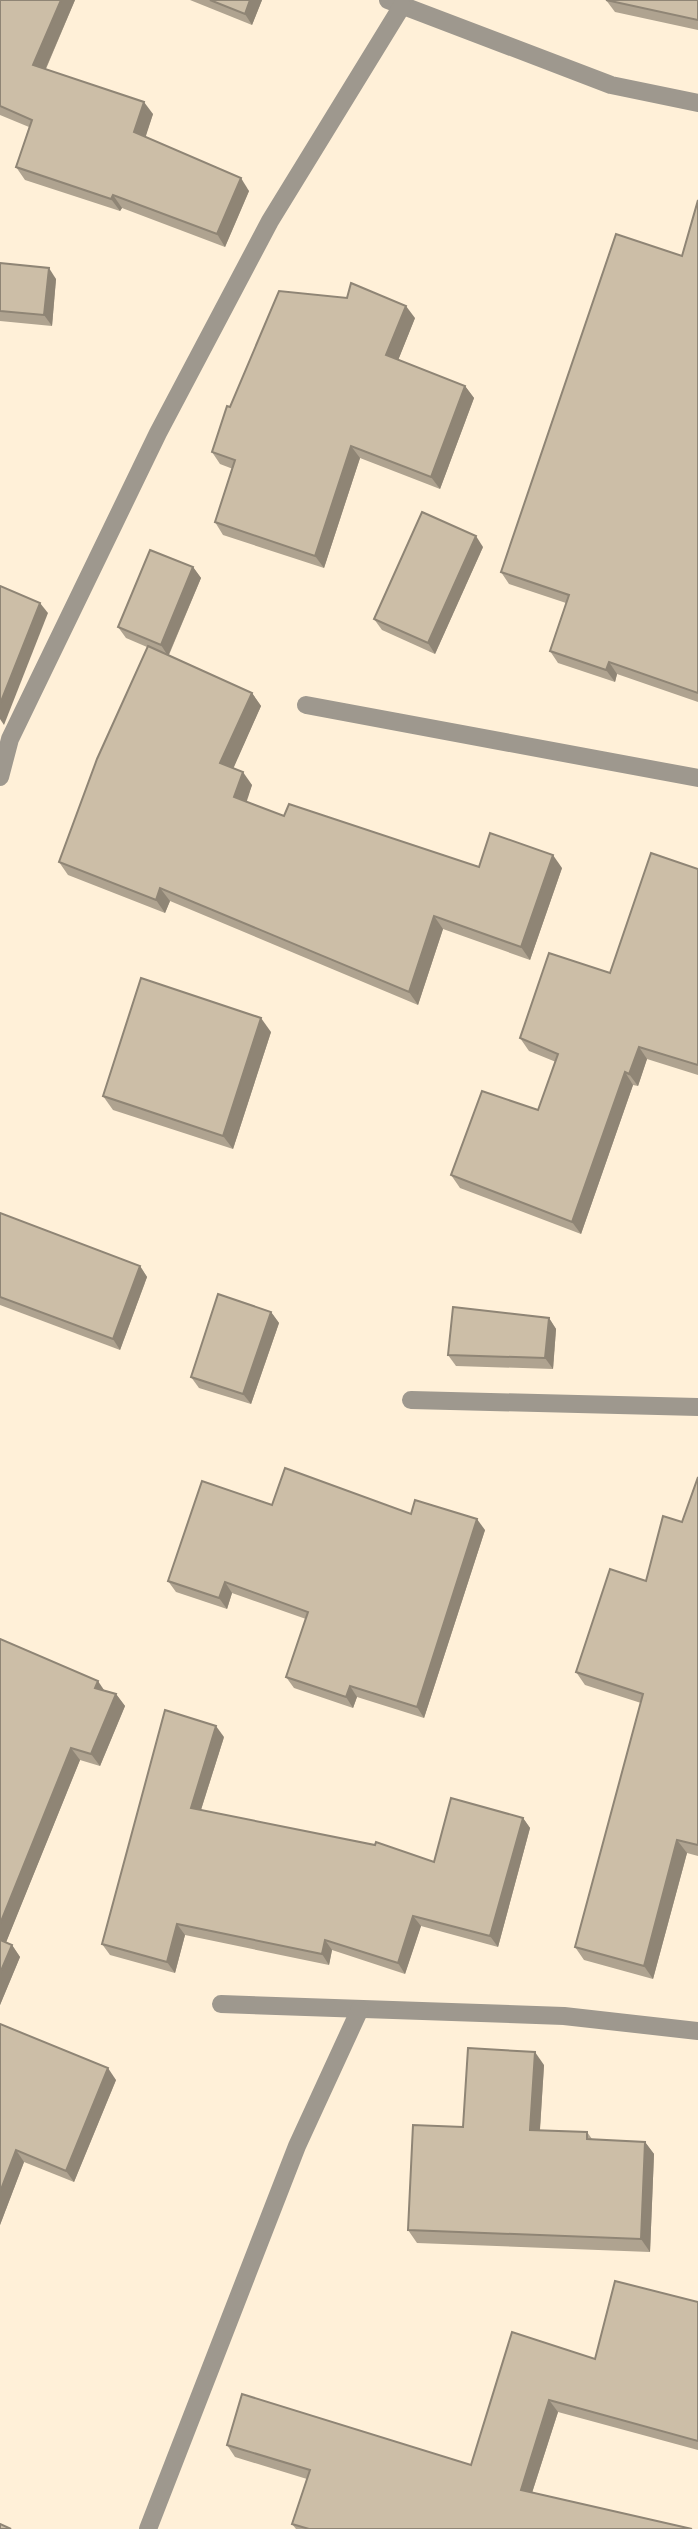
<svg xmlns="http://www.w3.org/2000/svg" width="698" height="2529" viewBox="0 0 698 2529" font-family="'IBM Plex Sans',sans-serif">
  <rect width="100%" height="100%" fill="#fff0d8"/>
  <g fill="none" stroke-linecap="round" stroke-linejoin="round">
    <!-- minor -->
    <g stroke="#9e988e" stroke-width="18">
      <path d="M388,0L611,85L698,103"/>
      <path d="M306,705L698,778"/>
      <path d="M0,777L10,739L158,433L270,221L402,6"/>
      <path d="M411,1400L698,1407"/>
      <path d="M221,2004L564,2016L698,2031"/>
      <path d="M148,2529L297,2146L360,2009"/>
    </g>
  </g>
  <!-- wall -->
  <g fill="#afa390">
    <path d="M0,0H75L46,69L153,114L145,137L249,191L225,247L122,208L120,211L25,180L16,167L29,127L0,115Z"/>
    <path d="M190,0H262L252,25Z"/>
    <path d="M606,0H698V30L615,12Z"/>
    <path d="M698,200V702L617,674L615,682L558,663L550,651L566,603L509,584L501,572L682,256Z"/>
    <path d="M0,263L56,279L52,326L0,321Z"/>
    <path d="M415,318L398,360L465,386L474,398L440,489L360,458L324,568L223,535L215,522L233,469L220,464L212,452L230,407Z"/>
    <path d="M483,547L435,654L382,630L374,619Z"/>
    <path d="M193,567L201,578L169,655L252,693L261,706L233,768L252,785L246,801L284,816L479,867L562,868L530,960L443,929L418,1005L170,901L165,913L68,875L59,862L147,647L126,638L118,627Z"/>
    <path d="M698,869V1075L647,1059L638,1086L633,1085L581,1234L460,1188L451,1175L538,1110L556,1062L529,1051L520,1038L610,973Z"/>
    <path d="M271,1032L233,1149L113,1110L103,1096Z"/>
    <path d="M0,1213L140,1266L147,1277L120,1350L0,1305Z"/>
    <path d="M271,1312L279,1323L251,1404L199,1388L191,1377Z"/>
    <path d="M549,1318L556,1329L553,1369L456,1366L448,1355Z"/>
    <path d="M698,1477V1856L687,1853L653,1979L584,1960L575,1947L641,1703L585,1685L576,1672L646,1581L682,1522Z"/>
    <path d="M272,1505L411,1514L485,1530L424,1718L357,1697L353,1708L294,1688L286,1677L306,1619L232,1593L227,1609L176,1592L168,1581Z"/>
    <path d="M0,1639L105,1691L116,1694L125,1706L100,1766L80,1760L6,1942L12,1945L20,1957L0,2005Z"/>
    <path d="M224,1737L201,1810L434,1862L523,1818L530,1828L498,1947L421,1926L405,1974L332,1950L329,1965L185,1935L175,1973L110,1955L102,1944Z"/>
    <path d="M0,2024L116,2080L74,2182L24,2162L0,2225Z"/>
    <path d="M544,2065L540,2130L587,2132L592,2139L645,2142L654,2154L650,2252L417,2243L408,2230L463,2127Z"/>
    <path d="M698,2302V2450L558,2412L532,2493L692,2529H296L292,2524L307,2479L235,2457L227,2445L471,2465L595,2359Z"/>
  </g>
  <!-- shaded-wall -->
  <g fill="#8f8575">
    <path d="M61,0H75L42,77L33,65Z"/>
    <path d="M250,0H262L252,25L245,14Z"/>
    <path d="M144,102L153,114L143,145L134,132Z"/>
    <path d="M241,178L249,191L225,247L217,234Z"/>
    <path d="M113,195L122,208L120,211L111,199Z"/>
    <path d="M49,268L56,279L52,326L44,315Z"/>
    <path d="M406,306L415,318L395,368L386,355Z"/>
    <path d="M465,386L474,398L440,489L431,477Z"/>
    <path d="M351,446L360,458L324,568L315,556Z"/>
    <path d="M476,536L483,547L435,654L428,643Z"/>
    <path d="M193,567L201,578L168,656L161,645Z"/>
    <path d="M40,603L48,613L4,725L0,719V704Z"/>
    <path d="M609,662L617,674L615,682L606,670Z"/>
    <path d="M252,693L261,706L230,776L220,763Z"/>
    <path d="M243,772L252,785L244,810L234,797Z"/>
    <path d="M553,855L562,868L530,960L521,947Z"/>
    <path d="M160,888L170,901L165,913L156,900Z"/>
    <path d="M434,916L443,929L418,1005L409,992Z"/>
    <path d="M261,1018L271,1032L233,1149L223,1136Z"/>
    <path d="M639,1047L647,1059L638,1086L629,1074Z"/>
    <path d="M625,1072L633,1085L581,1234L572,1222Z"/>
    <path d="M140,1266L147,1277L120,1350L113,1339Z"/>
    <path d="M271,1312L279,1323L251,1404L243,1394Z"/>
    <path d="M549,1318L556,1329L553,1369L545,1358Z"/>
    <path d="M477,1519L485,1530L424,1718L417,1707Z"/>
    <path d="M225,1582L232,1593L227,1609L219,1598Z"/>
    <path d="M98,1681L106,1693L95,1688Z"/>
    <path d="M350,1686L357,1697L353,1708L346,1697Z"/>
    <path d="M116,1694L125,1706L100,1766L91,1754Z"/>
    <path d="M216,1726L224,1737L198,1819L191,1808Z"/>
    <path d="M71,1748L80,1760L3,1950L0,1946V1924Z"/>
    <path d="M523,1818L530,1828L498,1947L490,1936Z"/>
    <path d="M677,1840L687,1853L653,1979L644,1966Z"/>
    <path d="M413,1916L421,1926L405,1974L398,1963Z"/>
    <path d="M177,1924L185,1935L175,1973L167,1962Z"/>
    <path d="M325,1940L332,1950L329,1965L322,1954Z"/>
    <path d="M12,1945L20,1957L0,2005V1973Z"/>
    <path d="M535,2052L544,2065L539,2143L530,2130Z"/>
    <path d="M108,2068L116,2080L74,2182L66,2171Z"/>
    <path d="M645,2142L654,2154L650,2252L641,2239Z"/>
    <path d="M16,2150L24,2162L0,2225V2192Z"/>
    <path d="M549,2400L558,2412L529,2502L521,2490Z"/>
  </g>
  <!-- building -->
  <g fill="#ccbea7" stroke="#8f8575" stroke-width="2">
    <path d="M0,0H61L33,65L144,102L134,132L241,178L217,234L113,195L111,199L16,167L32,120L0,106Z"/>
    <path d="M210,0H250L245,14Z"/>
    <path d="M606,0H698V20Z"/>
    <path d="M698,200V693L609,662L606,670L550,651L569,595L501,572L616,234L682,256Z"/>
    <path d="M0,263L49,268L44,315L0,311Z"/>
    <path d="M351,283L406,306L386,355L465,386L431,477L351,446L315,556L215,522L235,460L212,452L227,406L230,407L279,291L347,298Z"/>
    <path d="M422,512L476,536L428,643L374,619Z"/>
    <path d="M150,550L193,567L161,645L118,627Z"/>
    <path d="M0,586L40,603L0,704Z"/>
    <path d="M148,646L252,693L220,763L243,772L234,797L284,816L289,804L479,867L490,833L553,855L521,947L434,916L409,992L160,888L156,900L59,862L97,759Z"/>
    <path d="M651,853L698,869V1065L639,1047L629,1074L625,1072L572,1222L451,1175L482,1091L538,1110L558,1054L520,1038L549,953L610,973Z"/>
    <path d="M141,978L261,1018L223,1136L103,1096Z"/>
    <path d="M0,1213L140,1266L113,1339L0,1297Z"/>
    <path d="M218,1294L271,1312L243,1394L191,1377Z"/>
    <path d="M453,1307L549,1318L545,1358L448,1355Z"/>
    <path d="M285,1468L411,1514L415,1500L477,1519L417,1707L350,1686L346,1697L286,1677L308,1612L225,1582L219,1598L168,1581L202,1481L272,1505Z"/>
    <path d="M698,1477V1845L677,1840L644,1966L575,1947L643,1694L576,1672L610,1569L646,1581L663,1516L682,1522Z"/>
    <path d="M0,1639L98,1681L95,1688L116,1694L91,1754L71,1748L0,1924Z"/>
    <path d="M165,1710L216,1726L191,1808L375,1845L376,1842L434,1862L451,1798L523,1818L490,1936L413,1916L398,1963L325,1940L322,1954L177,1924L167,1962L102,1944Z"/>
    <path d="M0,1940L12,1945L0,1973Z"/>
    <path d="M0,2024L108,2068L66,2171L16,2150L0,2192Z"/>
    <path d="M468,2048L535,2052L530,2130L587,2132V2139L645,2142L641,2239L408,2230L413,2125L463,2127Z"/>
    <path d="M615,2281L698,2302V2441L549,2400L521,2490L692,2529H309L292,2524L310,2470L227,2445L242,2394L471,2465L512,2332L595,2359Z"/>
    <path d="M0,2524L11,2529H0Z"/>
  </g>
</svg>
